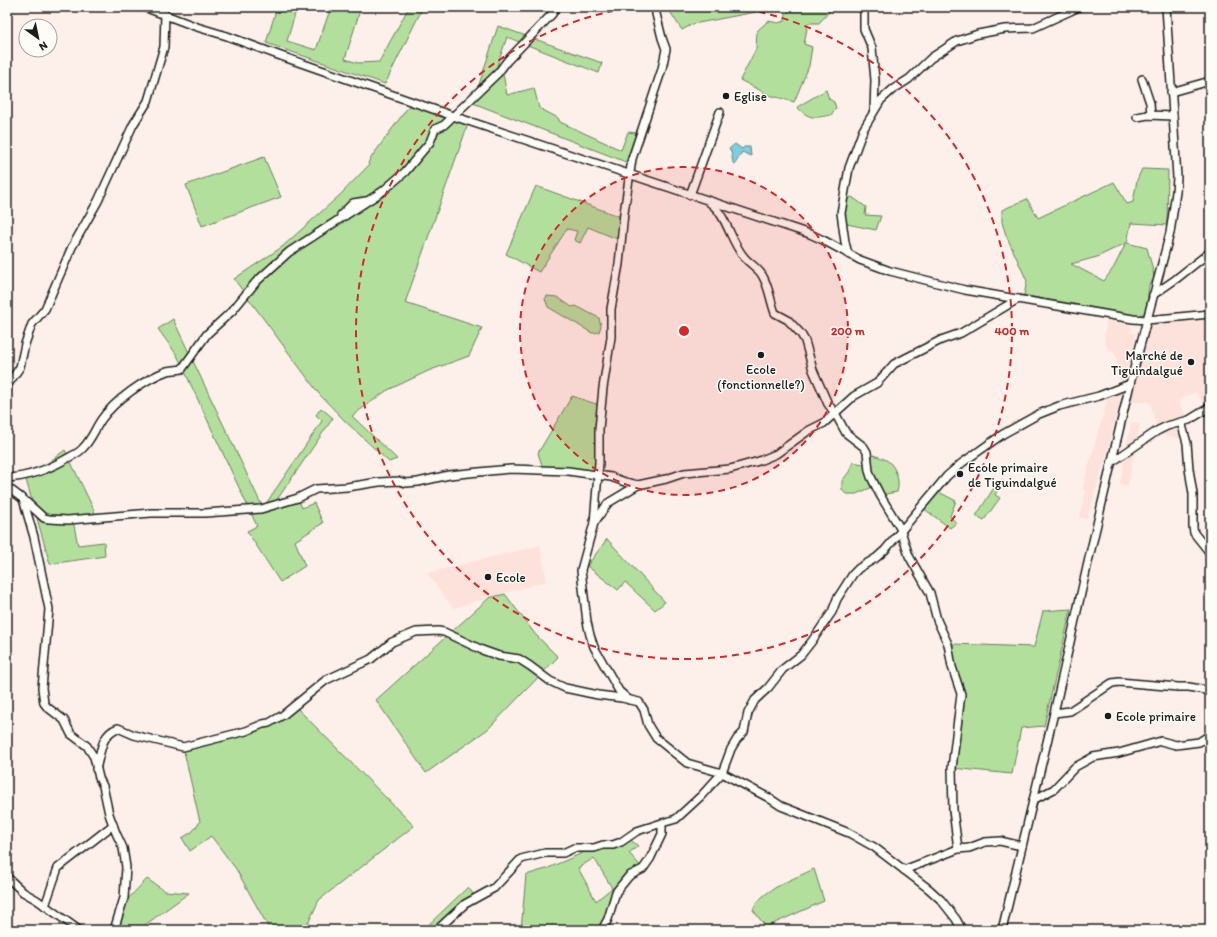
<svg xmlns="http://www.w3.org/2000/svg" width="1217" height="937" viewBox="0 0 1217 937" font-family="Itim,sans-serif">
  <rect width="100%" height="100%" fill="#fdf0ea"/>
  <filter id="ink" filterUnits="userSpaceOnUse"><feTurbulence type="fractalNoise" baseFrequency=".025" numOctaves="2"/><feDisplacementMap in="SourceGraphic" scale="8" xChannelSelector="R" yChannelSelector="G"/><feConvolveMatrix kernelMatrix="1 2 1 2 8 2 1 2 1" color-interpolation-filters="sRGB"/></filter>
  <g filter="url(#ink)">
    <!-- built -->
    <g fill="#fde2db">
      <path d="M1210,314V406L1207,409L1195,392L1178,401L1189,420L1182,422L1187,433L1180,438L1166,436L1157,431L1150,402H1126L1147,320Z"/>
      <path d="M1112,320L1132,326L1130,333L1136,334L1125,381L1122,383L1114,369L1117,361L1115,352L1108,350L1104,340L1106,321Z"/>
      <path d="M1122,391L1106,457L1087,519L1079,517L1086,491L1082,489L1108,397L1110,394Z"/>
      <path d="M1131,422L1140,424L1128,486L1120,484Z"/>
      <path d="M540,545L547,581L453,608L427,573Z"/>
    </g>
    <!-- green -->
    <g fill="#b3df9d" stroke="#687e5c" fill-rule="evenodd">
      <path d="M277,7H297L287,41L316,50L331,7H361L345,59L358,63L379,62L409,7H423L385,84L266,43Z"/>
      <path d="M667,7H764L766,10L693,24L682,30Z"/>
      <path d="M794,7H815L817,9L827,7L830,11L819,23H808L804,44L812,47L809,66L794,102L769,95L740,80L756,49L757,31L768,21L778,23L785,21L786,14Z"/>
      <path d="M498,26L602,63L599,73L507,37L496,69L503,74L507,95L534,88L539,108L558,118L560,122L621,150L628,132L636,133L626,162L473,103Z"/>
      <path d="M826,90L829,99L834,102L836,108L831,115C814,118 810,120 797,107Z"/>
      <path d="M411,103L468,124L405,303L482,328L469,356L428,371L386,391L352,416L397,459L389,462L345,421L320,395L234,279L282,247L340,195L369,165L368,163L373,155Z"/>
      <path d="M264,157L281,197L202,226L186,185Z"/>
      <path d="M1142,169L1168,170L1167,225L1131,223L1127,243L1147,248L1153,270L1154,279L1149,285L1146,312L1133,319L1023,299L1027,281L1006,235L1002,222V210L1027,199L1038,218L1114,182L1127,204L1133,202L1137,180ZM1126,243L1114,267L1104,281L1071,264L1097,257Z"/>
      <path d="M536,186L624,218L622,241L588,227L580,243L574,240L577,231L567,229L539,272L506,254Z"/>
      <path d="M852,197L866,207L865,215L881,216L876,230L842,223L843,200Z"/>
      <path d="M547,296L557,297L572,307L576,306L599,318L601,326L599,332L592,333L548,307L545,299Z"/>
      <path d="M173,319L263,508L322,421L316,415L321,408L333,418L274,504L298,498L302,508L314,503L323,523L295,541L305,566L280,582L247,531L257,526L177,355L158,329Z"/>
      <path d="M572,396L602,406L598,475L544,471L538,453Z"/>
      <path d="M65,450L93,508L97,519L73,521L78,545L104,542L105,556L50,564L25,476L45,465Z"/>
      <path d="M873,455C879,457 887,459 891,464C897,471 900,483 897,492L880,495L875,486L856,494H846L842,490V481L849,472L853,462L868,465Z"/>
      <path d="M997,483L1000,485L995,495L1000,498L984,520L976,516Z"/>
      <path d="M937,491L956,501L950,516L956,523L950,528L923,508Z"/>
      <path d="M607,539L665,602L655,610L625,582L618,590L587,566Z"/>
      <path d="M505,594L535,634L558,657L488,729L426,773L376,700L489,598Z"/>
      <path d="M1071,609L1044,726L1021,728L1012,774L952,768L961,694L952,667L953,644L1034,647L1043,611Z"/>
      <path d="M295,706L414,826L319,900L305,930H270L236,869L211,836L190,851L182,838L192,832L200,822L183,747L246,731Z"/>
      <path d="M627,837L638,846L629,853L643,869L629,876L616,892L602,930H521L526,875L546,869L594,848ZM594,858L612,888L596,901L578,868Z"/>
      <path d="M814,869L824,901L766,927L753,910C760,890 796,878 814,869Z"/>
      <path d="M147,879L165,891L189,893L138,930H114L123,904Z"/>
      <path d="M468,887L473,894L465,904L437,930H423Z"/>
    </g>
    <!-- water -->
    <path fill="#7fcedc" stroke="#57878f" d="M735,144L742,149L744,147H750L751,156L742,152L735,164L733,163L731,151L729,149Z"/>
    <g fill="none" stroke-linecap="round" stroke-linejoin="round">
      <!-- minor casing -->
      <g stroke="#1c1c1c" stroke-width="10">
        <g id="minor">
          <path d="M144,7L197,27L227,36L278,55L453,116L810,234L823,240L860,260L890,271L965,290L1133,319L1147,320L1210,314"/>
          <path d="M864,7V29L872,48L875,80L874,110"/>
          <path d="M1142,79L1150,103L1151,115"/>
          <path d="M1171,92L1210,81"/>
          <path d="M1137,117L1148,115L1173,116"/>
          <path d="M690,195L720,112"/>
          <path d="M710,203C727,215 730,241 744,257C750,264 758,268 762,275C769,286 770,300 775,313L788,320L801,334L805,341L813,370L828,404L835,413L846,433L864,447L867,452L869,471L871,477L880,495L900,528L909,556L930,593L937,620L948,644L952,667L961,694L952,768L953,810L958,849"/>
          <path d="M341,215L353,203L366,201"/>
          <path d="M848,254L845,242L841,213L849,168L863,130L881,100L892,90L909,79L931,58L957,41L978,34L1005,29L1033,28L1079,7"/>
          <path d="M1153,295L1176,279L1210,252"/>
          <path d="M7,386L20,367L25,344L32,324L45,309L72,247L98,201L133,125L148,101L164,47L165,14"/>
          <path d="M1181,422L1187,443L1189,469L1193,494V527L1194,533L1210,553"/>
          <path d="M1112,462L1157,431L1167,426L1189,420L1207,409L1210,406"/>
          <path d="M7,478C29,477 49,469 68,458C73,455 79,453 83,448C91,440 95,429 101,420C114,401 145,379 167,371C172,370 177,370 182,369L207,334L232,311L256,282L289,252L383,191L405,172L430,142L435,129L444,125L498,73L507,61L552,14L556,7"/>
          <path d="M7,487L23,499L44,518L49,519L68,520L151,513H205L261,509L298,498L316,489L347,487L379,482L399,481L406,483L418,482L449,475L489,471L511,469L568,471L611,477L625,482L638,485L666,479L684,473L730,469L759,461L776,454L808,431L824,423L854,396L877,383L894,364L941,340L961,333L1018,299"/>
          <path d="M23,499L34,537L49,609L42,688L44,703L47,707L64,720L71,734L87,746L90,751L94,757L99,778L103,786L109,814L116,833L123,848L126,867L124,898L114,930"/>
          <path d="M594,523L599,462V429L603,388L611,337V309L619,264L624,213L632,159L662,69L666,49L662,38L656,14V7"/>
          <path d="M629,700L619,691L611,677L594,647L590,635L587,622L581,570L594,523L608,503L638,485"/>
          <path d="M1054,713L1070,711L1112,683L1119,682L1178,687H1189L1210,691"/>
          <path d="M96,769C101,752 101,734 118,728L134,735L183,747L246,731L263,724L269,723L283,715L326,680L371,659L392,642L416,632L438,631L444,632L482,650L499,656L519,659L530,666L550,681L565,688L598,695L622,698L639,702L644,710L648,725L656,738L687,763L722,773L769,798L781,806L849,833L874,847L929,889L941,900L956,919L962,930"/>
          <path d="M1033,800L1054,789L1075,767L1093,757L1119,753L1161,741L1176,745L1199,742L1210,735"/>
          <path d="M904,870L958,849L969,848L985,842L1000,841L1022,846"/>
          <path d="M7,877L23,892L37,900L79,930"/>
          <path d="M45,906L58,868L113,825"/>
          <path d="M437,930L465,904L494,888L521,859L545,853H563L574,848H594L603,845H613L621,842L637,831L662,823"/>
          <path d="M602,930L608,919L616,892L629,876L643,869L650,859L662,834V823L676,819L701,796L722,773L731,749L737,739L744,732L748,713L755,700L768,688L783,669L801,655L812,641L832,612L837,599L853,574L859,568L876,558L885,550L947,476L962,463L1003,434L1039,414L1059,406L1099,396L1130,384"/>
          <path d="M1002,930L1054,713L1089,558L1130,384L1170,233L1176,192L1177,177L1166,7"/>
        </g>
      </g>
      <!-- minor -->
      <use href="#minor" stroke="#fdfcf7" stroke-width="7"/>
    </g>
  </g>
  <!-- distance rings -->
  <circle cx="684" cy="331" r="164" fill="#d62828" fill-opacity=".12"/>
  <g fill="none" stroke="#d62828" stroke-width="2" stroke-dasharray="7 5">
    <circle cx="684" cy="331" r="164"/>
    <path d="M735 7A328 328 0 1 1 633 7"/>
  </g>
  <!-- markers -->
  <g fill="#1c1c1c" stroke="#fdfcf7" stroke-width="1.5">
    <circle cx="726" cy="96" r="4"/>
    <circle cx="761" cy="355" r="4"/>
    <circle cx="1191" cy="362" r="4"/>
    <circle cx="960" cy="474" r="4"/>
    <circle cx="488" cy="577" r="4"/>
    <circle cx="1108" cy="716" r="4"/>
  </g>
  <g text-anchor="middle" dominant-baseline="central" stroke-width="3" stroke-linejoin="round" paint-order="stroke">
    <!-- poi labels -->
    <g font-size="13" fill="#1c1c1c" stroke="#fdfcf7" text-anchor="start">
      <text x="734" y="96">Eglise</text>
      <text x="1183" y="355" text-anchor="end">Marché de<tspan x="1183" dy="15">Tiguindalgué</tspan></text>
      <text x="761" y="369" text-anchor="middle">Ecole<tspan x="761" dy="15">(fonctionnelle?)</tspan></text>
      <text x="968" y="467">Ecole primaire<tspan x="968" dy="15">de Tiguindalgué</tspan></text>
      <text x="496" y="577">Ecole</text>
      <text x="1116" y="716">Ecole primaire</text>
    </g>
  </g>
  <circle cx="684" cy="331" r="6" fill="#d62828" stroke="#fdfcf7" stroke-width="2"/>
  <g font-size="12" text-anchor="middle" font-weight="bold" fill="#d62828" stroke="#fdfcf7" stroke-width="3" stroke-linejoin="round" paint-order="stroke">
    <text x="848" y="335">200 m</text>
    <text x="1012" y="335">400 m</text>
  </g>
  <!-- margin -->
  <rect width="1217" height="937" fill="none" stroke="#fdfcf7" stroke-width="24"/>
  <rect x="12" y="12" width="1193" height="913" fill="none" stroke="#1c1c1c" stroke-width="1.5" filter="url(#ink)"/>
  <!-- north arrow -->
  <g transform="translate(38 38) rotate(147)"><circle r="19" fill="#fdfcf7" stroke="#a3a29f"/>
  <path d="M0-3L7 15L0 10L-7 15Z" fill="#1c1c1c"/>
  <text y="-6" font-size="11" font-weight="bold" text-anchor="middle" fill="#1c1c1c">N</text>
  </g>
</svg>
